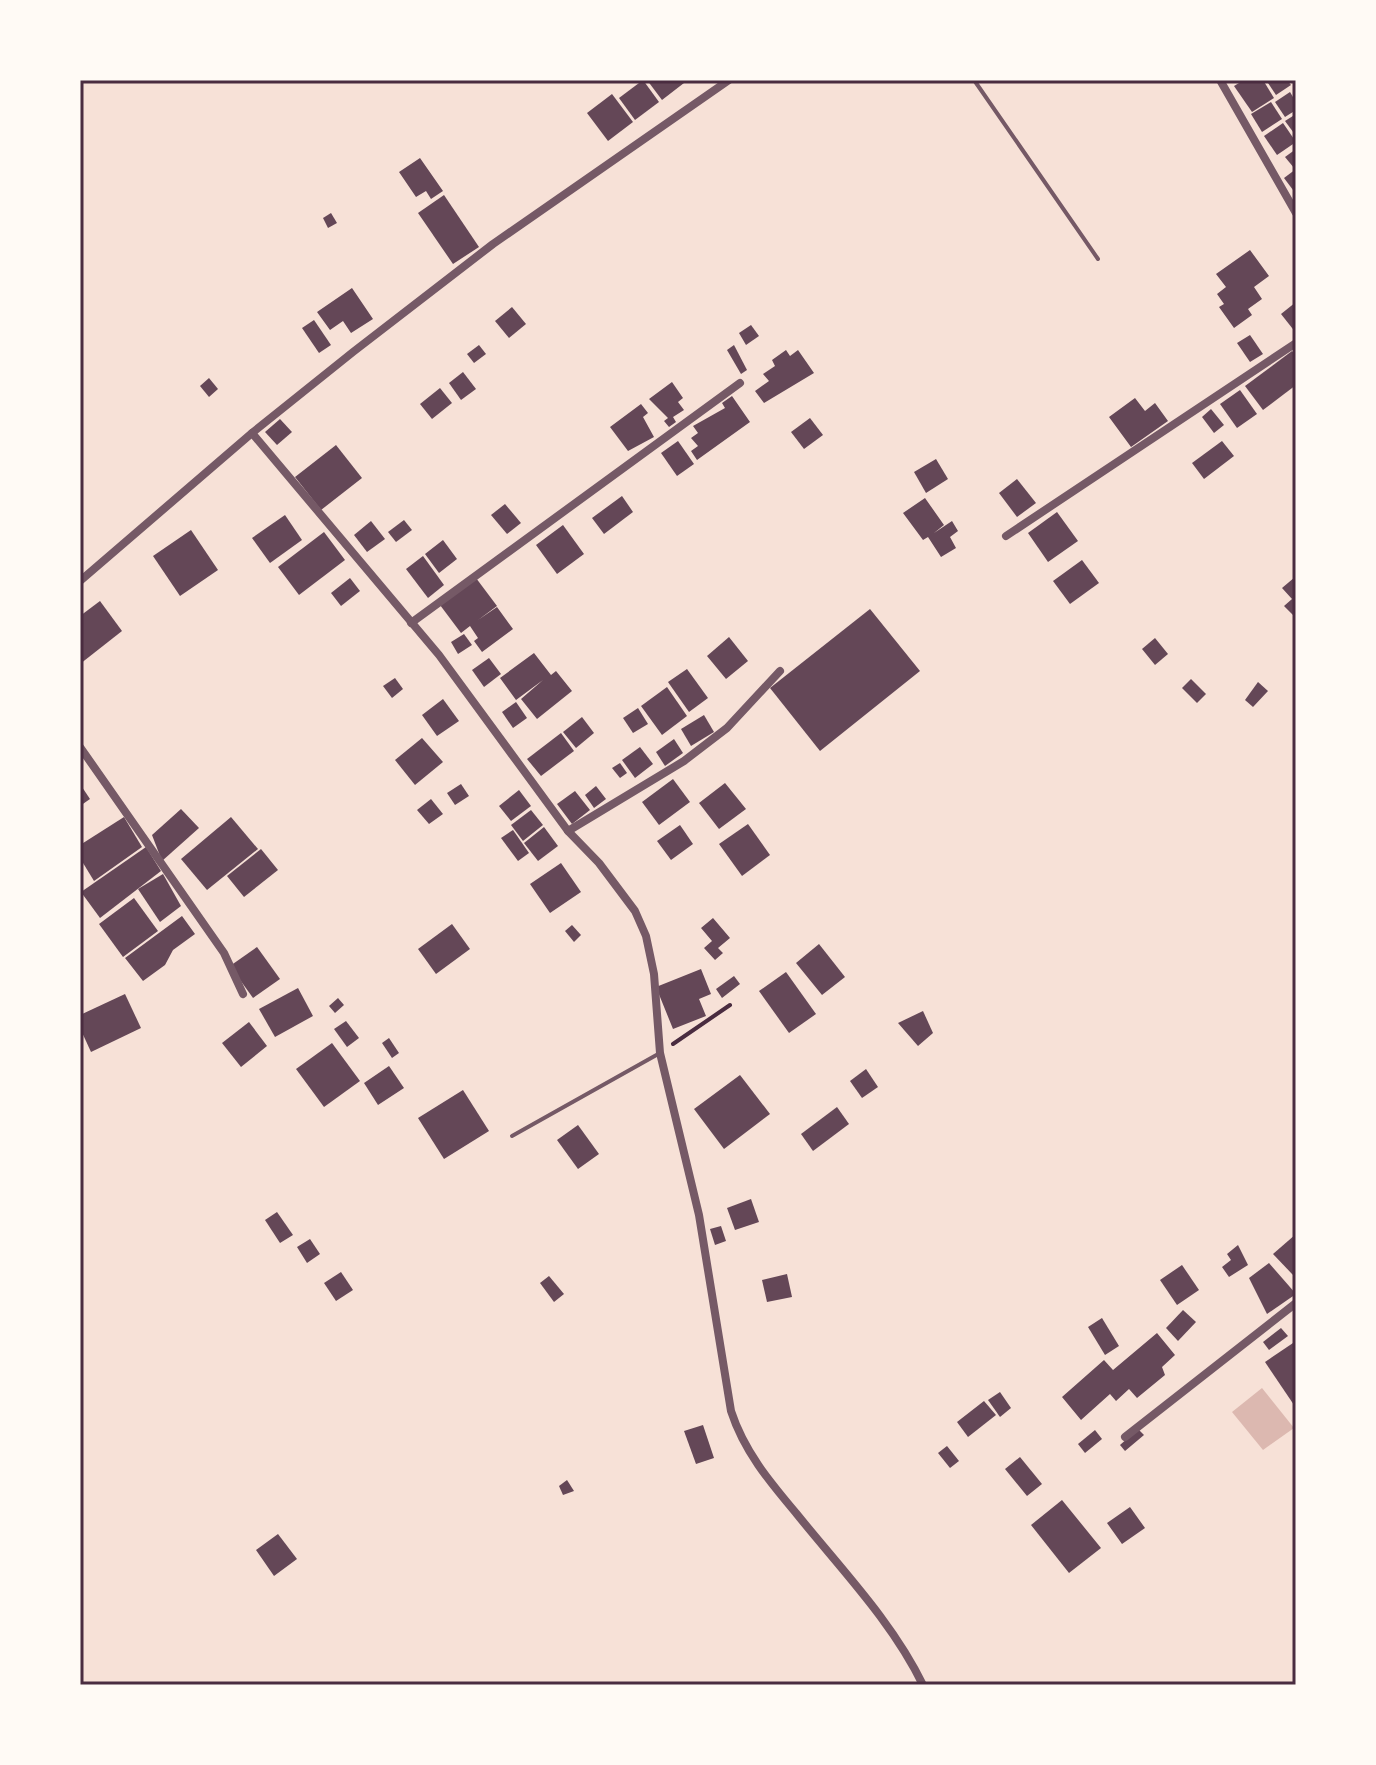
<svg xmlns="http://www.w3.org/2000/svg" width="1376" height="1765" viewBox="0 0 1376 1765" font-family="'PT Sans',sans-serif">
  <rect width="100%" height="100%" fill="#f7e1d7"/>
  <!-- water -->
  <path fill="#dcb8b0" d="M1262,1388L1294,1428L1263,1450L1232,1412Z"/>
  <!-- building -->
  <g fill="#644757">
    <path d="M643,80L659,102L635,120L619,98Z"/>
    <path d="M647,80H681L684,83L662,100Z"/>
    <path d="M1244,80H1263L1274,98L1252,112L1234,86Z"/>
    <path d="M1266,80H1287L1291,85L1276,95Z"/>
    <path d="M1290,92L1296,102V110L1285,117L1275,102Z"/>
    <path d="M612,94L633,122L608,141L587,113Z"/>
    <path d="M1271,102L1282,119L1262,132L1251,114Z"/>
    <path d="M1296,114V136L1285,121Z"/>
    <path d="M1283,123L1296,142L1277,155L1264,136Z"/>
    <path d="M1296,149V166L1294,168L1285,157Z"/>
    <path d="M420,158L443,191L431,199L426,191L416,197L399,172Z"/>
    <path d="M1296,169V194L1284,178Z"/>
    <path d="M444,195L479,247L453,264L418,213Z"/>
    <path d="M331,213L337,223L328,228L323,218Z"/>
    <path d="M1250,250L1269,276L1254,287L1262,299L1248,309L1252,315L1234,328L1219,307L1224,304L1217,294L1226,287L1216,274Z"/>
    <path d="M352,288L373,319L351,333L343,321L330,330L317,312Z"/>
    <path d="M1296,302V333L1281,314Z"/>
    <path d="M512,307L526,324L509,338L495,321Z"/>
    <path d="M314,320L331,345L319,353L302,328Z"/>
    <path d="M751,325L759,336L746,345L739,333Z"/>
    <path d="M1250,335L1263,354L1250,362L1237,343Z"/>
    <path d="M479,345L486,354L474,363L467,354Z"/>
    <path d="M734,345L747,370L741,374L727,350Z"/>
    <path d="M786,350L790,356L798,350L814,373L764,403L755,391L769,381L763,374L775,366L772,360Z"/>
    <path d="M1292,351L1296,356V385L1263,410L1245,386Z"/>
    <path d="M463,372L476,389L461,400L449,383Z"/>
    <path d="M209,378L218,389L209,397L200,386Z"/>
    <path d="M672,382L683,398L678,402L684,410L673,417L676,422L669,427L664,421L668,418L649,399Z"/>
    <path d="M440,388L452,403L432,419L420,404Z"/>
    <path d="M1240,390L1257,414L1237,428L1220,404Z"/>
    <path d="M732,396L750,422L697,460L691,451L698,446L691,438L698,433L693,426L725,408L722,403Z"/>
    <path d="M1135,398L1145,411L1155,403L1168,421L1131,447L1109,417Z"/>
    <path d="M641,404L648,413L643,417L654,437L628,451L610,427Z"/>
    <path d="M1211,409L1224,425L1214,433L1202,417Z"/>
    <path d="M810,418L823,435L804,449L791,432Z"/>
    <path d="M280,419L292,432L277,445L265,432Z"/>
    <path d="M678,441L694,464L677,476L661,453Z"/>
    <path d="M1222,441L1234,456L1204,479L1192,463Z"/>
    <path d="M336,445L362,478L321,510L295,477Z"/>
    <path d="M936,459L948,479L926,493L914,472Z"/>
    <path d="M1017,479L1036,503L1017,517L999,493Z"/>
    <path d="M622,496L633,512L604,534L592,518Z"/>
    <path d="M925,498L944,525L934,533L952,521L958,531L950,537L956,548L941,557L928,537L923,540L903,513Z"/>
    <path d="M505,504L521,523L507,534L491,515Z"/>
    <path d="M1057,512L1078,541L1048,562L1028,533Z"/>
    <path d="M285,515L302,540L270,563L252,538Z"/>
    <path d="M404,520L412,530L396,542L388,532Z"/>
    <path d="M371,521L385,539L367,552L354,535Z"/>
    <path d="M563,525L584,554L557,574L536,545Z"/>
    <path d="M191,530L218,570L180,596L153,556Z"/>
    <path d="M324,532L345,560L299,595L278,567Z"/>
    <path d="M443,540L457,559L439,573L425,554Z"/>
    <path d="M423,556L444,585L428,598L406,569Z"/>
    <path d="M1082,560L1099,583L1070,604L1053,581Z"/>
    <path d="M1295,577L1296,616L1295,617L1284,606L1292,599L1282,588Z"/>
    <path d="M350,578L360,591L341,606L331,593Z"/>
    <path d="M476,578L497,606L478,620L497,607L513,629L482,652L474,641L478,638L470,626L461,633L440,605Z"/>
    <path d="M100,601L122,631L80,664V616Z"/>
    <path d="M870,609L920,671L820,751L770,688Z"/>
    <path d="M464,634L472,645L458,654L451,642Z"/>
    <path d="M729,637L748,661L726,679L707,656Z"/>
    <path d="M1155,638L1168,654L1155,665L1142,649Z"/>
    <path d="M534,653L551,675L556,671L572,691L537,719L521,699L543,680L516,700L500,678Z"/>
    <path d="M489,658L501,674L484,687L472,670Z"/>
    <path d="M687,669L708,698L689,712L668,682Z"/>
    <path d="M395,678L403,689L392,698L383,686Z"/>
    <path d="M1191,679L1206,694L1197,703L1182,688Z"/>
    <path d="M1258,682L1268,691L1253,707L1245,700Z"/>
    <path d="M667,687L687,716L662,735L641,706Z"/>
    <path d="M443,699L459,721L437,736L422,715Z"/>
    <path d="M516,702L527,718L513,728L502,712Z"/>
    <path d="M638,708L648,724L633,733L623,718Z"/>
    <path d="M704,715L714,732L691,746L681,729Z"/>
    <path d="M582,717L594,733L576,748L563,732Z"/>
    <path d="M561,733L574,751L541,776L527,759Z"/>
    <path d="M422,738L443,762L415,785L395,760Z"/>
    <path d="M674,739L683,753L665,766L656,752Z"/>
    <path d="M640,747L653,764L635,778L622,760Z"/>
    <path d="M620,763L627,773L620,778L612,768Z"/>
    <path d="M673,779L690,802L659,825L642,802Z"/>
    <path d="M725,783L746,809L719,829L699,803Z"/>
    <path d="M80,784L90,799L80,806Z"/>
    <path d="M461,784L469,796L455,805L447,793Z"/>
    <path d="M596,786L606,799L594,808L585,795Z"/>
    <path d="M519,790L531,806L511,821L499,806Z"/>
    <path d="M575,791L590,810L572,824L557,804Z"/>
    <path d="M431,799L443,814L429,824L417,810Z"/>
    <path d="M181,809L199,828L162,861L152,835Z"/>
    <path d="M531,810L543,825L523,841L511,825Z"/>
    <path d="M124,817L142,847L94,881L80,858V845Z"/>
    <path d="M231,817L258,849L207,890L181,859Z"/>
    <path d="M748,824L770,855L742,876L719,844Z"/>
    <path d="M680,825L693,844L671,860L657,841Z"/>
    <path d="M544,827L558,846L538,861L524,843Z"/>
    <path d="M513,830L529,853L518,861L501,838Z"/>
    <path d="M146,847L161,871L100,918L81,892Z"/>
    <path d="M261,849L278,870L244,897L227,876Z"/>
    <path d="M561,863L581,892L550,913L530,884Z"/>
    <path d="M163,874L181,906L160,922L138,889Z"/>
    <path d="M134,898L158,931L123,957L99,924Z"/>
    <path d="M182,916L195,934L173,950L165,965L143,981L125,958Z"/>
    <path d="M713,918L730,938L718,948L723,953L715,960L704,948L712,941L701,928Z"/>
    <path d="M452,924L470,949L436,974L418,949Z"/>
    <path d="M572,925L581,935L574,942L565,931Z"/>
    <path d="M819,944L845,977L822,995L796,963Z"/>
    <path d="M257,947L280,979L253,998L230,966Z"/>
    <path d="M701,969L711,994L699,999L706,1016L673,1029L656,987Z"/>
    <path d="M786,972L816,1014L789,1033L759,991Z"/>
    <path d="M734,976L740,984L722,998L716,989Z"/>
    <path d="M298,988L313,1016L275,1037L259,1009Z"/>
    <path d="M125,994L141,1028L91,1052L80,1028V1015Z"/>
    <path d="M338,998L344,1005L335,1013L329,1006Z"/>
    <path d="M923,1011L933,1033L918,1046L898,1023Z"/>
    <path d="M346,1021L359,1038L347,1047L334,1029Z"/>
    <path d="M249,1022L267,1046L241,1067L222,1043Z"/>
    <path d="M389,1038L399,1053L392,1058L382,1043Z"/>
    <path d="M332,1043L360,1081L324,1107L296,1069Z"/>
    <path d="M389,1066L404,1088L378,1105L364,1083Z"/>
    <path d="M866,1069L878,1087L862,1098L850,1081Z"/>
    <path d="M740,1075L770,1114L724,1149L694,1109Z"/>
    <path d="M463,1090L489,1131L444,1159L418,1118Z"/>
    <path d="M837,1107L849,1124L813,1151L801,1134Z"/>
    <path d="M578,1125L599,1154L578,1169L557,1140Z"/>
    <path d="M751,1199L759,1222L735,1230L727,1208Z"/>
    <path d="M277,1212L293,1235L280,1243L265,1220Z"/>
    <path d="M721,1226L726,1241L715,1245L710,1229Z"/>
    <path d="M1296,1234V1272L1293,1275L1273,1254Z"/>
    <path d="M310,1239L320,1254L307,1263L297,1247Z"/>
    <path d="M1238,1245L1248,1265L1229,1277L1222,1267L1231,1260L1227,1254Z"/>
    <path d="M1269,1263L1296,1294L1267,1314L1249,1278Z"/>
    <path d="M1182,1265L1199,1290L1177,1305L1160,1280Z"/>
    <path d="M341,1272L353,1290L336,1301L324,1283Z"/>
    <path d="M787,1274L792,1297L767,1302L762,1280Z"/>
    <path d="M549,1276L564,1294L554,1302L540,1283Z"/>
    <path d="M1183,1310L1196,1322L1178,1341L1166,1328Z"/>
    <path d="M1102,1318L1119,1346L1105,1355L1088,1327Z"/>
    <path d="M1281,1328L1288,1336L1269,1350L1263,1342Z"/>
    <path d="M1157,1333L1175,1355L1162,1367L1165,1375L1137,1398L1129,1389L1116,1401L1110,1394L1081,1420L1062,1397L1104,1360L1113,1370Z"/>
    <path d="M1296,1341V1408L1265,1362Z"/>
    <path d="M1000,1392L1011,1408L1000,1417L988,1400Z"/>
    <path d="M984,1401L996,1415L968,1437L957,1422Z"/>
    <path d="M703,1425L714,1458L696,1464L684,1431Z"/>
    <path d="M1138,1429L1144,1435L1125,1451L1120,1445Z"/>
    <path d="M1095,1430L1102,1439L1085,1453L1078,1444Z"/>
    <path d="M947,1446L959,1461L950,1468L938,1453Z"/>
    <path d="M1020,1457L1042,1484L1027,1496L1005,1469Z"/>
    <path d="M567,1480L574,1491L563,1495L559,1486Z"/>
    <path d="M1062,1500L1101,1548L1069,1573L1031,1525Z"/>
    <path d="M1130,1507L1145,1528L1122,1544L1107,1523Z"/>
    <path d="M278,1534L297,1559L274,1576L256,1550Z"/>
  </g>
  <g fill="none" stroke-linecap="round" stroke-linejoin="round">
    <!-- path -->
    <path stroke="#4a2c40" stroke-width="4" d="M673,1044L730,1005"/>
    <!-- service -->
    <g stroke="#755966" stroke-width="4">
      <path d="M974,80L1098,259"/>
      <path d="M512,1136L660,1053"/>
    </g>
    <!-- minor -->
    <g stroke="#755966" stroke-width="8">
      <path d="M1220,80L1296,213"/>
      <path d="M252,433L439,655L568,831L599,863L635,911L646,936L654,974L660,1053L699,1215L731,1411C744,1451 769,1481 796,1513C840,1568 892,1621 923,1685"/>
      <path d="M1006,536L1296,343"/>
      <path d="M80,581L252,433L353,352L493,244L729,80"/>
      <path d="M411,623L740,383"/>
      <path d="M80,747L224,953L243,994"/>
      <path d="M568,831L684,761L727,728L780,671"/>
      <path d="M1125,1437L1296,1303"/>
    </g>
  </g>
  <!-- border -->
  <rect width="1376" height="1765" fill="none" stroke="#fffaf5" stroke-width="164"/>
  <rect x="82" y="82" width="1212" height="1601" fill="none" stroke="#4a2c40" stroke-width="3"/>
</svg>
